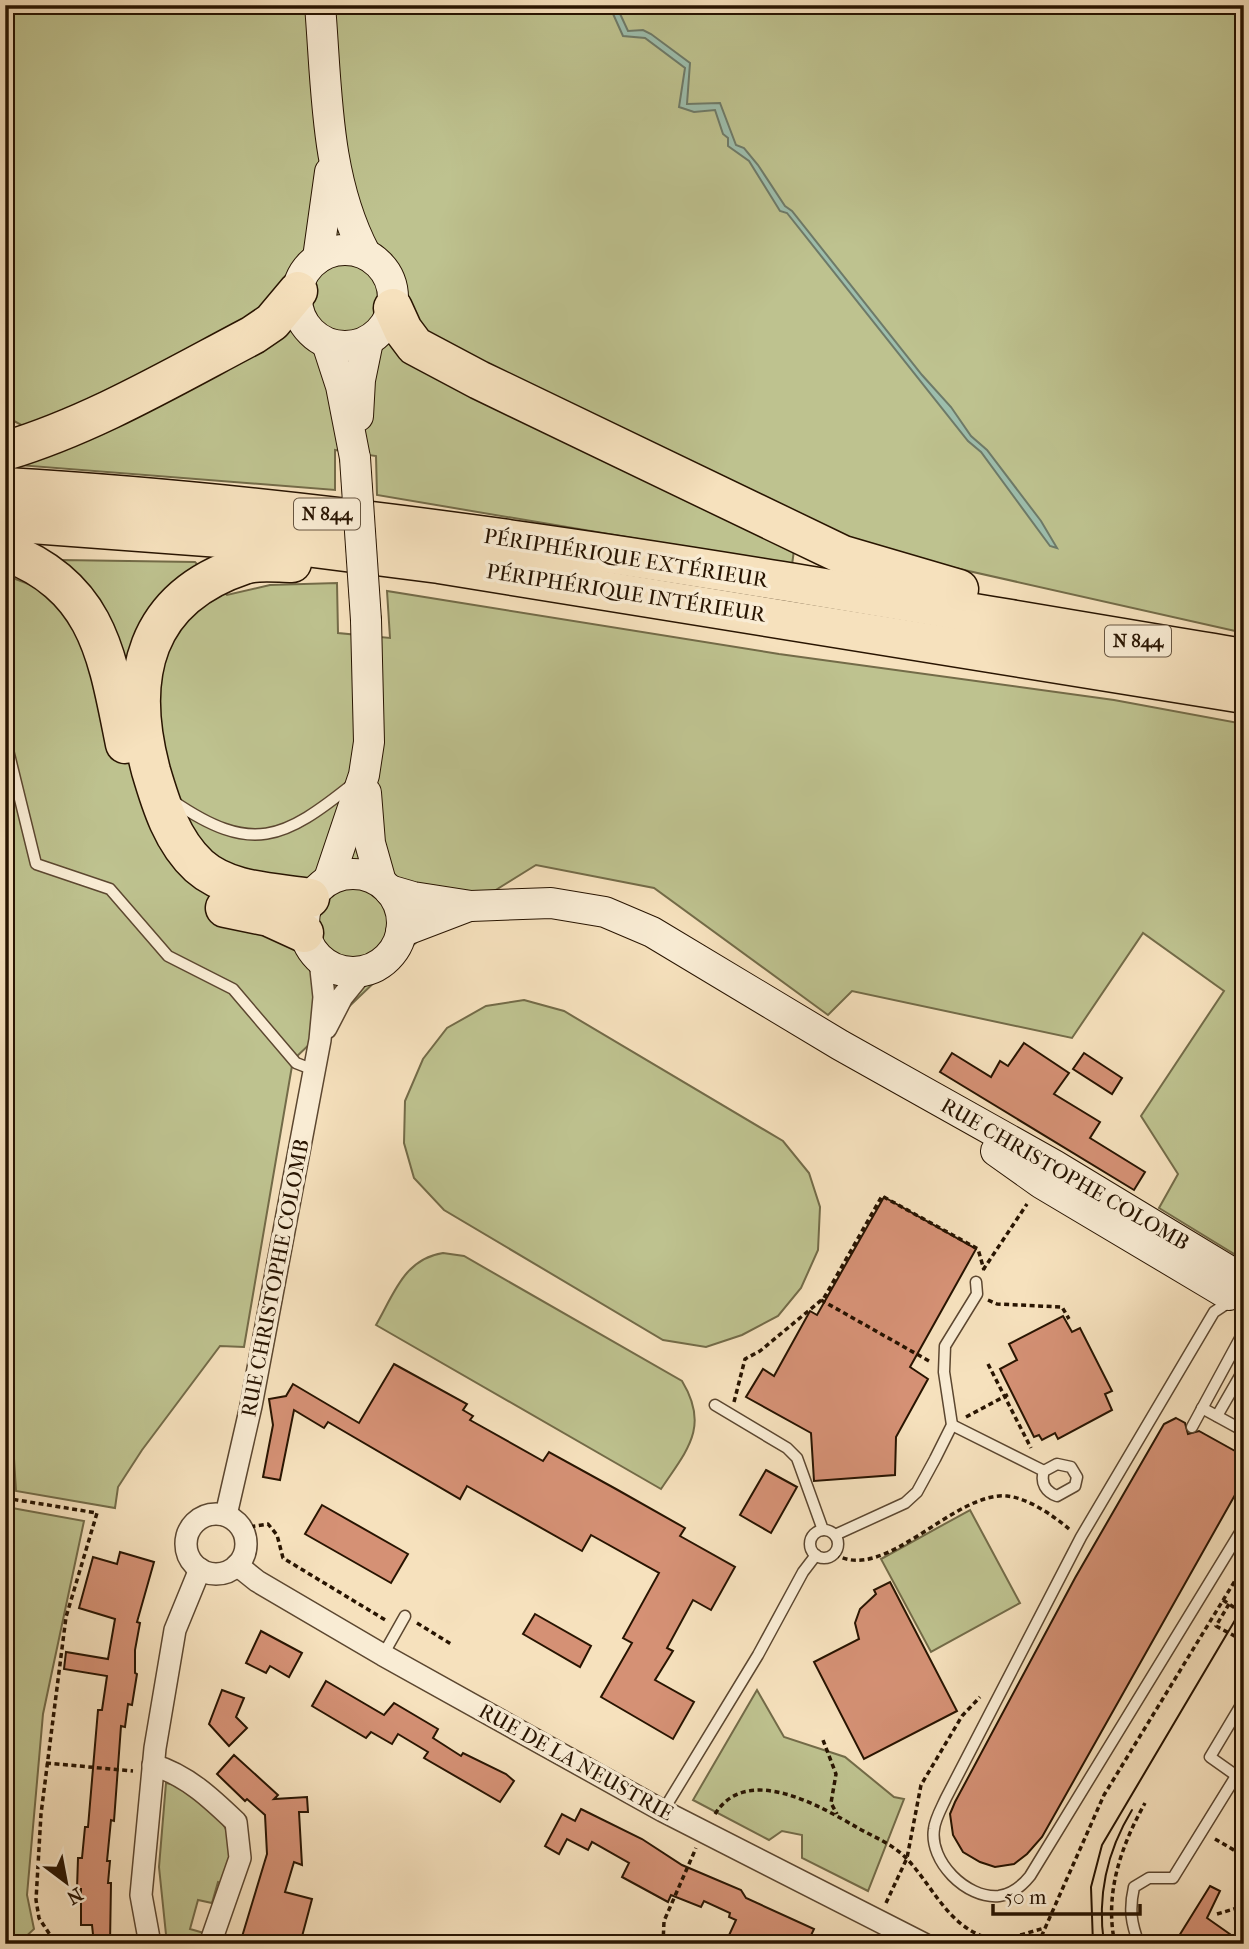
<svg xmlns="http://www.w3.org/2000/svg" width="1249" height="1949" viewBox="0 0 1249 1949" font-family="'IM FELL French Canon',serif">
  <rect width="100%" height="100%" fill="#f6e1bd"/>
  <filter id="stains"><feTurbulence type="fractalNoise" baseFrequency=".00286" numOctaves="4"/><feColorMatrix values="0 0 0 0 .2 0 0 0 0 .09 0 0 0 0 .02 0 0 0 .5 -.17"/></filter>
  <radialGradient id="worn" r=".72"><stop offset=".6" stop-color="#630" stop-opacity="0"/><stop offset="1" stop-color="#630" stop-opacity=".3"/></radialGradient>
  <!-- green -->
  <g fill="#bec28f" stroke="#736b48" stroke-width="2">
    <path d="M5,5H1244V633L933,563L794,550L792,565L377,495L376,456L335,450V490L5,464L29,429L14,421L5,426Z"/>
    <path d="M61,560L195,562L227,595L270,585L337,583L338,633L390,638L387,591L779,654L1114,700L1244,724V1260L1159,1208L1178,1174L1141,1116L1224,991L1143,933L1072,1038L852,991L828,1015L654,888L536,865L425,934L293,1060L244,1347L220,1346L142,1450L118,1487L115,1508L16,1491L5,1313V575L39,588Z"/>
    <path d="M524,1000L564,1011L783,1141L809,1173L820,1207L818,1250L801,1288L778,1316L742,1335L706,1347L663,1340L444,1210L414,1178L404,1143L405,1101L423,1059L447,1028L486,1006Z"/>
    <path d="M443,1253L464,1256L682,1381C710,1427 687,1450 661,1489L376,1325C394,1294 404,1259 443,1253Z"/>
    <path d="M12,1508L84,1521L43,1714L27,1895L34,1929L18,1944H7L5,1939V1577Z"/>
    <path d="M970,1510L1020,1603L931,1652L881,1559Z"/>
    <path d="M757,1690L784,1737L845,1757L894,1797L904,1799L868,1891L802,1858V1835L782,1831L769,1840L693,1800Z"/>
    <path d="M166,1783C181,1785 188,1792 200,1801C233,1828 236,1842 224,1884L218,1882L212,1903L198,1900L190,1929L204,1933L201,1944H167L159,1867Z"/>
  </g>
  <!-- water -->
  <path fill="#9dbead" stroke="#6e7a68" stroke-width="2" d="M609,5H616L628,31L643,30L651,34L690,63L687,104L720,103L736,145L744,148L758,165L785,206L792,211L922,375L951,407L971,436L987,450L1041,521L1057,548L1050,546L981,452L968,441L787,213L780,211L749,161L728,146V138L723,134L715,110L694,112L679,107L685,68L645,38L623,36Z"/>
  <!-- building -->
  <g fill="#d59175" stroke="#281401" stroke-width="2">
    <path d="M1024,1043L1069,1073L1054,1094L1100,1122L1090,1138L1145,1172L1134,1190L940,1072L952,1053L991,1077L1000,1061L1008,1066Z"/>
    <path d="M1084,1053L1122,1078L1112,1094L1073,1069Z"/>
    <path d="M884,1197L976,1249L910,1367L928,1379L896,1437L895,1475L814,1481L811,1433L746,1397L763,1369L774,1376L810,1311L817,1315Z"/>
    <path d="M1063,1316L1072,1332L1080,1328L1112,1391L1105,1394L1112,1410L1058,1439L1055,1433L1042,1440L1039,1435L1034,1437L1000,1369L1017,1360L1009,1344Z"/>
    <path d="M394,1364L467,1404L463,1410L473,1416L470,1420L543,1461L549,1452L616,1489L685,1528L680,1536L735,1567L711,1610L693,1600L667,1648L673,1651L655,1680L694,1702L673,1739L601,1697L632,1643L623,1638L659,1573L591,1535L582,1551L467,1486L460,1499L328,1422L324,1428L294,1410L280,1480L263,1477L273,1425L269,1399L286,1396L293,1384L359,1423Z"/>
    <path d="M1176,1418L1185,1423L1188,1434L1199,1431L1244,1456V1479L1042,1837L1027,1854L1014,1864L995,1867L980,1862L963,1852L953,1835L950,1814L955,1802L1075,1578L1164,1424Z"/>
    <path d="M766,1470L797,1487L771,1533L740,1515Z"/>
    <path d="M322,1505L408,1554L391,1583L305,1534Z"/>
    <path d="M120,1552L154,1562L137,1622L140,1623L135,1650V1673L137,1674L132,1705L128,1704L125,1727L121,1726L114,1821L111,1820L107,1861H110L108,1883H111L110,1944H94L92,1925H81V1889H77L78,1858H82L85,1827H88L98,1710H102L107,1676L64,1669L66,1652L108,1659L115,1619L79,1608L93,1557L117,1564Z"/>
    <path d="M890,1582L957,1711L864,1759L814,1662L859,1639L855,1623L860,1609L876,1594L874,1590Z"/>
    <path d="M535,1614L591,1646L580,1667L523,1634Z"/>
    <path d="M261,1631L302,1653L289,1677L270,1666L266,1673L246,1663Z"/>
    <path d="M326,1681L384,1715L394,1703L438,1729L433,1738L461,1756L463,1753L506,1774L514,1781L500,1802L424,1758L428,1752L398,1734L392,1744L371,1732L366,1738L312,1706Z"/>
    <path d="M222,1690L244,1698L236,1717L247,1728L229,1746L209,1724Z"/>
    <path d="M234,1755L278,1795L274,1799L307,1797L308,1812H299L302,1865L294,1862L285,1892L312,1899L300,1944H255L241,1940L267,1854L265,1815L247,1799L245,1801L217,1774Z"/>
    <path d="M581,1809L642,1839L682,1865L741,1890L746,1898L814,1929L807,1944H725L736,1920L729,1917L730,1913L704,1901L701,1907L671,1895L668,1902L622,1877L629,1863L592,1842L588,1850L567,1839L559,1854L545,1846L562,1814L575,1821Z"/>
    <path d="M1210,1886L1220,1891L1207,1918L1244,1944H1174Z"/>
  </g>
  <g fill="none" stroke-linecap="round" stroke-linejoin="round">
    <!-- lane casing -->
    <g stroke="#5c4730" stroke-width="13">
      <g id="lane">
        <path d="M5,738L36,864L110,889L168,956L233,989L296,1063L314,1070"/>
        <path d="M173,801C252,855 283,840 354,783"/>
        <path d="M1229,1302L1214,1312L1081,1537L946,1798C942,1807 935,1819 934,1829C929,1861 966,1899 999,1896C1012,1894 1022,1886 1030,1876L1244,1526"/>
        <path d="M715,1405L787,1448L797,1458L823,1530"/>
        <path d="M1202,1408L1244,1431"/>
        <path d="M1217,1416L1244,1369"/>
        <path d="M952,1425L1044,1471C1040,1483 1046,1492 1057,1496L1075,1486L1077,1477L1071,1467L1057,1464L1044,1471"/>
        <path d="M1192,1427L1244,1331"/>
        <circle cx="824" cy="1544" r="14"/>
        <path d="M835,1535L905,1503L917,1492L935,1459L952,1425L944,1372L945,1346L977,1294L976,1282"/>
        <path d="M383,1655L405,1616"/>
        <path d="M1244,1700L1210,1757L1244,1781"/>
        <path d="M663,1811L758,1655L803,1572L816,1555"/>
        <path d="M1139,1944C1131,1923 1129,1909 1134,1887L1149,1878H1173L1236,1776"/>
      </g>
    </g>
    <!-- street casing -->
    <g stroke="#5c4730" stroke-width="24">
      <g id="street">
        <path d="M326,1028L342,997L363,971"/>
        <circle cx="216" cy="1544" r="30"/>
        <path d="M226,1515L251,1406L320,1040L324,997L320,960"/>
        <path d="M237,1565L257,1581L383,1655L663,1811L924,1944"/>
        <path d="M153,1765C187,1775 212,1799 236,1822L240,1858L210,1944"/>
        <path d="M150,1944L141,1895L155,1748L175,1630L200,1569"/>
      </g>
    </g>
    <!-- secondary casing -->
    <g stroke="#281401" stroke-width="32">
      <g id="secondary">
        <path d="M320,5C327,89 325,177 365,253"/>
        <circle cx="345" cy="298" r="48"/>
        <path d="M318,258L330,172"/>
        <path d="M327,343L341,386L355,458"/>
        <path d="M358,416L360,380L368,341"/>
        <path d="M366,793L370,843L381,882"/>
        <circle cx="353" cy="923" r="49"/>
        <path d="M329,879L364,775L369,742L366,620"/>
        <path d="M389,890L413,897L471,906L551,903L605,912L652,932L840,1045L1054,1165L1244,1280"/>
        <path d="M401,932L469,906"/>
        <path d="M996,1151L1041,1183L1229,1295"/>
      </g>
    </g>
    <!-- highway casing -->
    <g stroke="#281401" stroke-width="41">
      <g id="highway">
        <path d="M393,308L403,330L415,346L479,380L843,555L959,589"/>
        <path d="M5,451C92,425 173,377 253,335L272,322L298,291"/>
        <path d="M5,487C422,511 832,591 1244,658"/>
        <path d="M5,522L259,541L439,564L1244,694"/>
        <path d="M5,551C99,587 107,655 125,744"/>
        <path d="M292,563C278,563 258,560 244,565C144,598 126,677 151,771C161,805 172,841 199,866C228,892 273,892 310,898"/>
        <path d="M225,908L269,917L304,933"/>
      </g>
    </g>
    <!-- path -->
    <g stroke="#281401" stroke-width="3.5" stroke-dasharray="5 3.5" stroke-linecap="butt">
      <path d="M983,1270L1027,1204"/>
      <path d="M821,1300L929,1361"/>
      <path d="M988,1300L997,1304L1062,1307L1069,1319"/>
      <path d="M988,1364L1031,1448"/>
      <path d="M734,1402L745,1359L760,1351L824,1298L882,1196L978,1249L984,1270"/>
      <path d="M966,1417L1011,1393"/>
      <path d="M5,1498L97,1513L66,1617L41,1814L36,1900L39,1918L56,1944"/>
      <path d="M242,1528L268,1524L277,1535L283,1558L387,1621"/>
      <path d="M835,1554C884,1585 954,1491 1007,1496C1028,1498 1054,1516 1069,1529"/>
      <path d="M1223,1600L1244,1614"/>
      <path d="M1229,1604L1216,1626L1242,1640L1244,1637"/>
      <path d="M417,1623L451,1644"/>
      <path d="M823,1740L836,1774L831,1803L837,1814"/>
      <path d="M46,1763L133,1771"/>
      <path d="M715,1814C747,1763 820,1806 858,1828C874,1837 890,1843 904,1856C930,1881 945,1922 982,1936C1002,1943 1025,1933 1045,1928"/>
      <path d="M1215,1839L1244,1856"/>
      <path d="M886,1903L907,1858L921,1785L962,1716L980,1697"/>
      <path d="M1217,1914L1244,1906"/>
      <path d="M663,1944L664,1921L696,1848"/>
      <path d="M1038,1944L1104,1795L1244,1566"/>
      <path d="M1115,1944C1104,1894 1121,1846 1145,1803"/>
    </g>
    <!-- lane -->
    <use href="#lane" stroke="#f9ecd4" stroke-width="10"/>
    <!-- street -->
    <use href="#street" stroke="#f9ecd4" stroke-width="21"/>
    <!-- secondary -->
    <use href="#secondary" stroke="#f9ecd4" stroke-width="30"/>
    <!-- highway -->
    <use href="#highway" stroke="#f6e1bd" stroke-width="38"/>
    <!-- tram -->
    <g stroke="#281401" stroke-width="2">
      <path d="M1093,1944L1091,1887L1102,1845L1244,1605"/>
      <path d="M1104,1944C1097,1896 1107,1851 1132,1810"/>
    </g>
    <!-- secondary-bridge casing -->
    <g stroke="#281401" stroke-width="32" stroke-linecap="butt">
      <path id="secondary-bridge" d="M355,458L366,620"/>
    </g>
    <!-- secondary-bridge -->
    <use href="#secondary-bridge" stroke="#f9ecd4" stroke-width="30"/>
  </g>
  <g text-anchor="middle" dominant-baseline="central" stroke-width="7" stroke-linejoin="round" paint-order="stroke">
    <!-- shield labels -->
    <g fill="#f9ecd4" stroke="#675540" stroke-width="2">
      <rect x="294" y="498.5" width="66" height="31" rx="5"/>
      <rect x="1105" y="625.5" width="66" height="31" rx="5"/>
    </g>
    <g font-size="19" font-weight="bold" fill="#281401">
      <text x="327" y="514">N 844</text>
      <text x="1138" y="641">N 844</text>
    </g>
    <!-- street labels -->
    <g font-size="21" fill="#281401" stroke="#f9ecd4">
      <text transform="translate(626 558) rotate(9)">PÉRIPHÉRIQUE EXTÉRIEUR</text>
      <text transform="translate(626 593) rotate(9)">PÉRIPHÉRIQUE INTÉRIEUR</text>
      <text transform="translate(1065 1174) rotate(30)">RUE CHRISTOPHE COLOMB</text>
      <text transform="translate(275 1278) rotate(-79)">RUE CHRISTOPHE COLOMB</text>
      <text transform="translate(576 1762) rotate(29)">RUE DE LA NEUSTRIE</text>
    </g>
  </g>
  <!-- margin -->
  <rect width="1249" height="1949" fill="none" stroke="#f6e1bd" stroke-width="28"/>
  <rect x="7" y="7" width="1235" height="1935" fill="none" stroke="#281401" stroke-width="3.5"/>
  <rect x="14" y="14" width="1221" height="1921" fill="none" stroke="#281401" stroke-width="2"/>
  <!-- north arrow -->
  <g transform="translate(66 1882) rotate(148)" stroke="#f9ecd4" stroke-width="5" paint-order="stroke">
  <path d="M0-5L12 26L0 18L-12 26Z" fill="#281401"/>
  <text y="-10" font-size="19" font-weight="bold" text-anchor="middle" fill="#281401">N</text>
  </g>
  <!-- scale -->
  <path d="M993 1904v10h147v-10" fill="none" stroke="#281401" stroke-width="3.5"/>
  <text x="1004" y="1904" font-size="21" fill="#281401" stroke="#f9ecd4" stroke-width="5" paint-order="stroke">50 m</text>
  <rect width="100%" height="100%" filter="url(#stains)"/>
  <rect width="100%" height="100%" fill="url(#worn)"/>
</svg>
